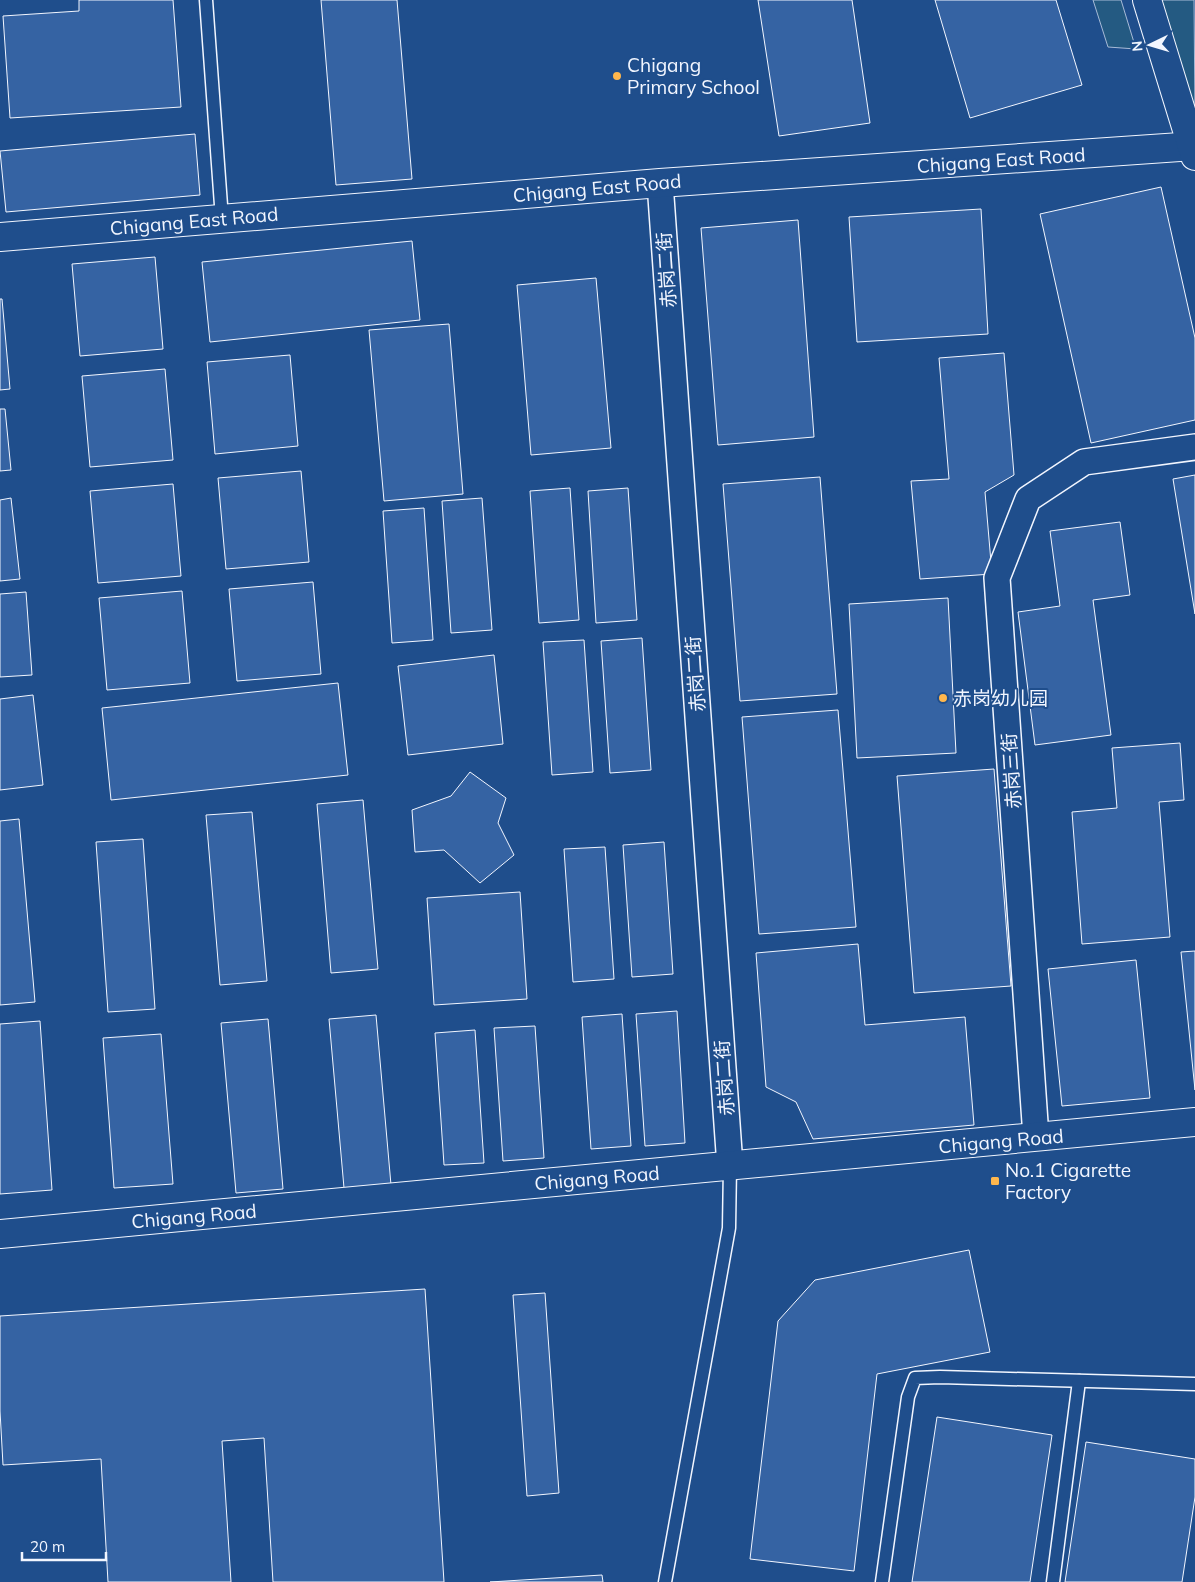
<svg xmlns="http://www.w3.org/2000/svg" width="1195" height="1582" viewBox="0 0 1195 1582" font-family="Mulish,'Noto Sans SC',sans-serif">
  <rect width="100%" height="100%" fill="#1f4e8c"/>
  <!-- green -->
  <g fill="#245a82" stroke="#a8bbd7">
    <path d="M1093,0H1121L1136,49L1108,47Z"/>
    <path d="M1156,0H1194L1195,117Z"/>
  </g>
  <!-- building -->
  <g fill="#3563a3" stroke="#f2f6ff">
    <path d="M79,0H173L181,107L10,118L3,16L79,11Z"/>
    <path d="M321,0H397L412,179L336,185Z"/>
    <path d="M758,0H852L870,123L779,136Z"/>
    <path d="M935,0H1056L1082,85L970,118Z"/>
    <path d="M195,134L200,195L6,212L0,151Z"/>
    <path d="M1161,187L1195,338V420L1091,443L1040,214Z"/>
    <path d="M981,209L988,334L857,342L849,217Z"/>
    <path d="M798,220L814,437L718,445L701,228Z"/>
    <path d="M412,241L420,320L210,342L202,262Z"/>
    <path d="M155,257L163,349L80,356L72,264Z"/>
    <path d="M596,278L611,448L531,455L517,285Z"/>
    <path d="M0,299H2L10,389L0,390Z"/>
    <path d="M449,324L463,494L384,501L369,330Z"/>
    <path d="M1004,353L1014,475L985,492L992,574L920,579L911,481L949,479L939,358Z"/>
    <path d="M290,355L298,446L215,454L207,362Z"/>
    <path d="M165,369L173,460L90,467L82,376Z"/>
    <path d="M0,409H5L11,470L0,471Z"/>
    <path d="M301,471L309,562L226,569L218,478Z"/>
    <path d="M1195,475V614L1173,479Z"/>
    <path d="M820,477L837,694L740,701L723,484Z"/>
    <path d="M173,484L181,576L98,583L90,491Z"/>
    <path d="M570,488L579,620L539,623L530,491Z"/>
    <path d="M628,488L637,620L596,623L588,491Z"/>
    <path d="M11,498L20,579L0,581V500Z"/>
    <path d="M482,498L492,630L451,633L442,501Z"/>
    <path d="M424,508L433,640L392,643L383,511Z"/>
    <path d="M1120,522L1130,595L1093,600L1111,735L1035,745L1018,612L1060,606L1050,531Z"/>
    <path d="M313,582L321,674L237,681L229,589Z"/>
    <path d="M182,591L190,683L107,690L99,598Z"/>
    <path d="M26,592L32,675L0,677V594Z"/>
    <path d="M948,598L956,753L857,758L849,604Z"/>
    <path d="M642,638L651,770L610,773L601,641Z"/>
    <path d="M584,640L593,772L552,775L543,642Z"/>
    <path d="M494,655L503,744L408,755L398,666Z"/>
    <path d="M338,683L348,775L111,800L102,708Z"/>
    <path d="M33,695L43,785L0,790V699Z"/>
    <path d="M838,710L856,927L759,934L742,717Z"/>
    <path d="M1180,743L1184,800L1159,802L1170,937L1082,944L1072,812L1117,808L1112,748Z"/>
    <path d="M994,769L1011,986L914,993L897,776Z"/>
    <path d="M470,772L506,798L498,823L514,855L480,883L444,850L415,852L412,810L451,796Z"/>
    <path d="M363,800L378,969L331,973L317,804Z"/>
    <path d="M252,812L267,981L220,985L206,815Z"/>
    <path d="M19,819L35,1002L0,1005V821Z"/>
    <path d="M143,839L155,1009L108,1012L96,842Z"/>
    <path d="M664,842L673,974L632,977L623,845Z"/>
    <path d="M605,847L614,979L573,982L564,849Z"/>
    <path d="M520,892L527,999L434,1005L427,898Z"/>
    <path d="M858,944L865,1025L965,1017L974,1125L813,1139L796,1102L766,1087L756,953Z"/>
    <path d="M1195,951V1090L1181,952Z"/>
    <path d="M1136,960L1150,1098L1062,1106L1048,969Z"/>
    <path d="M677,1011L685,1143L645,1146L636,1014Z"/>
    <path d="M622,1014L631,1146L591,1149L582,1017Z"/>
    <path d="M376,1015L391,1185L344,1188L329,1019Z"/>
    <path d="M268,1019L283,1189L236,1193L221,1023Z"/>
    <path d="M40,1021L52,1190L0,1194V1024Z"/>
    <path d="M535,1026L544,1158L503,1161L494,1028Z"/>
    <path d="M475,1030L484,1163L444,1165L435,1033Z"/>
    <path d="M161,1034L173,1184L114,1188L103,1038Z"/>
    <path d="M969,1250L990,1352L877,1374L854,1571L750,1559L778,1321L815,1280Z"/>
    <path d="M425,1289L444,1582H273L264,1438L222,1441L231,1582H108L101,1459L3,1465L0,1411V1316Z"/>
    <path d="M545,1293L559,1493L527,1496L513,1295Z"/>
    <path d="M937,1417L1052,1435L1030,1582H912Z"/>
    <path d="M1086,1442L1195,1459V1497L1182,1582H1065Z"/>
    <path d="M602,1575L603,1582H490Z"/>
  </g>
  <g fill="none" stroke-linecap="round" stroke-linejoin="round">
    <!-- service casing -->
    <g stroke="#f2f6ff" stroke-width="15">
      <g id="service">
        <path d="M206,0L222,219"/>
        <path d="M665,1582L729,1228L730,1166"/>
        <path d="M882,1582L908,1397L915,1378L940,1377L1195,1384"/>
        <path d="M1053,1582L1079,1381"/>
      </g>
    </g>
    <!-- minor casing -->
    <g stroke="#f2f6ff" stroke-width="28">
      <g id="minor">
        <path d="M660,183L730,1166"/>
        <path d="M1036,1137L997,578L1028,499L1084,462L1195,447"/>
      </g>
    </g>
    <!-- tertiary casing -->
    <g stroke="#f2f6ff" stroke-width="30">
      <path id="tertiary" d="M0,237L660,183L1195,146"/>
    </g>
    <!-- secondary casing -->
    <g stroke="#f2f6ff" stroke-width="30">
      <g id="secondary">
        <path d="M1147,0L1195,156"/>
        <path d="M0,1234L1195,1122"/>
      </g>
    </g>
    <!-- service -->
    <use href="#service" stroke="#1f4e8c" stroke-width="12"/>
    <!-- minor -->
    <use href="#minor" stroke="#1f4e8c" stroke-width="25"/>
    <!-- tertiary -->
    <use href="#tertiary" stroke="#1f4e8c" stroke-width="28"/>
    <!-- secondary -->
    <use href="#secondary" stroke="#1f4e8c" stroke-width="28"/>
  </g>
  <!-- markers -->
  <g fill="#ffb74d" stroke="#1f4e8c" stroke-width="2">
    <circle cx="617" cy="76" r="5"/>
    <circle cx="943" cy="698" r="5"/>
    <rect x="990" y="1176" width="10" height="10" rx="2.5"/>
  </g>
  <g text-anchor="middle" dominant-baseline="central" stroke-width="4" stroke-linejoin="round" paint-order="stroke">
    <!-- poi labels -->
    <g font-size="19" fill="#f2f6ff" stroke="#1f4e8c" text-anchor="start">
      <text x="627" y="65">Chigang<tspan x="627" dy="22">Primary School</tspan></text>
      <text x="953" y="698">赤岗幼儿园</text>
      <text x="1005" y="1170">No.1 Cigarette<tspan x="1005" dy="22">Factory</tspan></text>
    </g>
    <!-- street labels -->
    <g font-size="19" fill="#f2f6ff" stroke="#1f4e8c">
      <text transform="translate(1001 160) rotate(-4)">Chigang East Road</text>
      <text transform="translate(597 188) rotate(-5)">Chigang East Road</text>
      <text transform="translate(194 221) rotate(-5)">Chigang East Road</text>
      <text transform="translate(666 270) rotate(-94)">赤岗二街</text>
      <text transform="translate(695 674) rotate(-94)">赤岗二街</text>
      <text transform="translate(1011 771) rotate(-94)">赤岗三街</text>
      <text transform="translate(724 1078) rotate(-94)">赤岗二街</text>
      <text transform="translate(1001 1141) rotate(-5)">Chigang Road</text>
      <text transform="translate(597 1178) rotate(-5)">Chigang Road</text>
      <text transform="translate(194 1216) rotate(-5)">Chigang Road</text>
    </g>
  </g>
  <!-- north arrow -->
  <g transform="translate(1150 45) rotate(265)" stroke="#1f4e8c" stroke-width="4" paint-order="stroke">
  <path d="M0-4L9 19L0 12L-9 19Z" fill="#f2f6ff"/>
  <text y="-8" font-size="14" font-weight="bold" text-anchor="middle" fill="#f2f6ff">N</text>
  </g>
  <!-- scale -->
  <path d="M22 1552v8h84v-8" fill="none" stroke="#f2f6ff" stroke-width="2.5"/>
  <text x="30" y="1552" font-size="15" fill="#f2f6ff" stroke="#1f4e8c" stroke-width="4" paint-order="stroke">20 m</text>
</svg>
